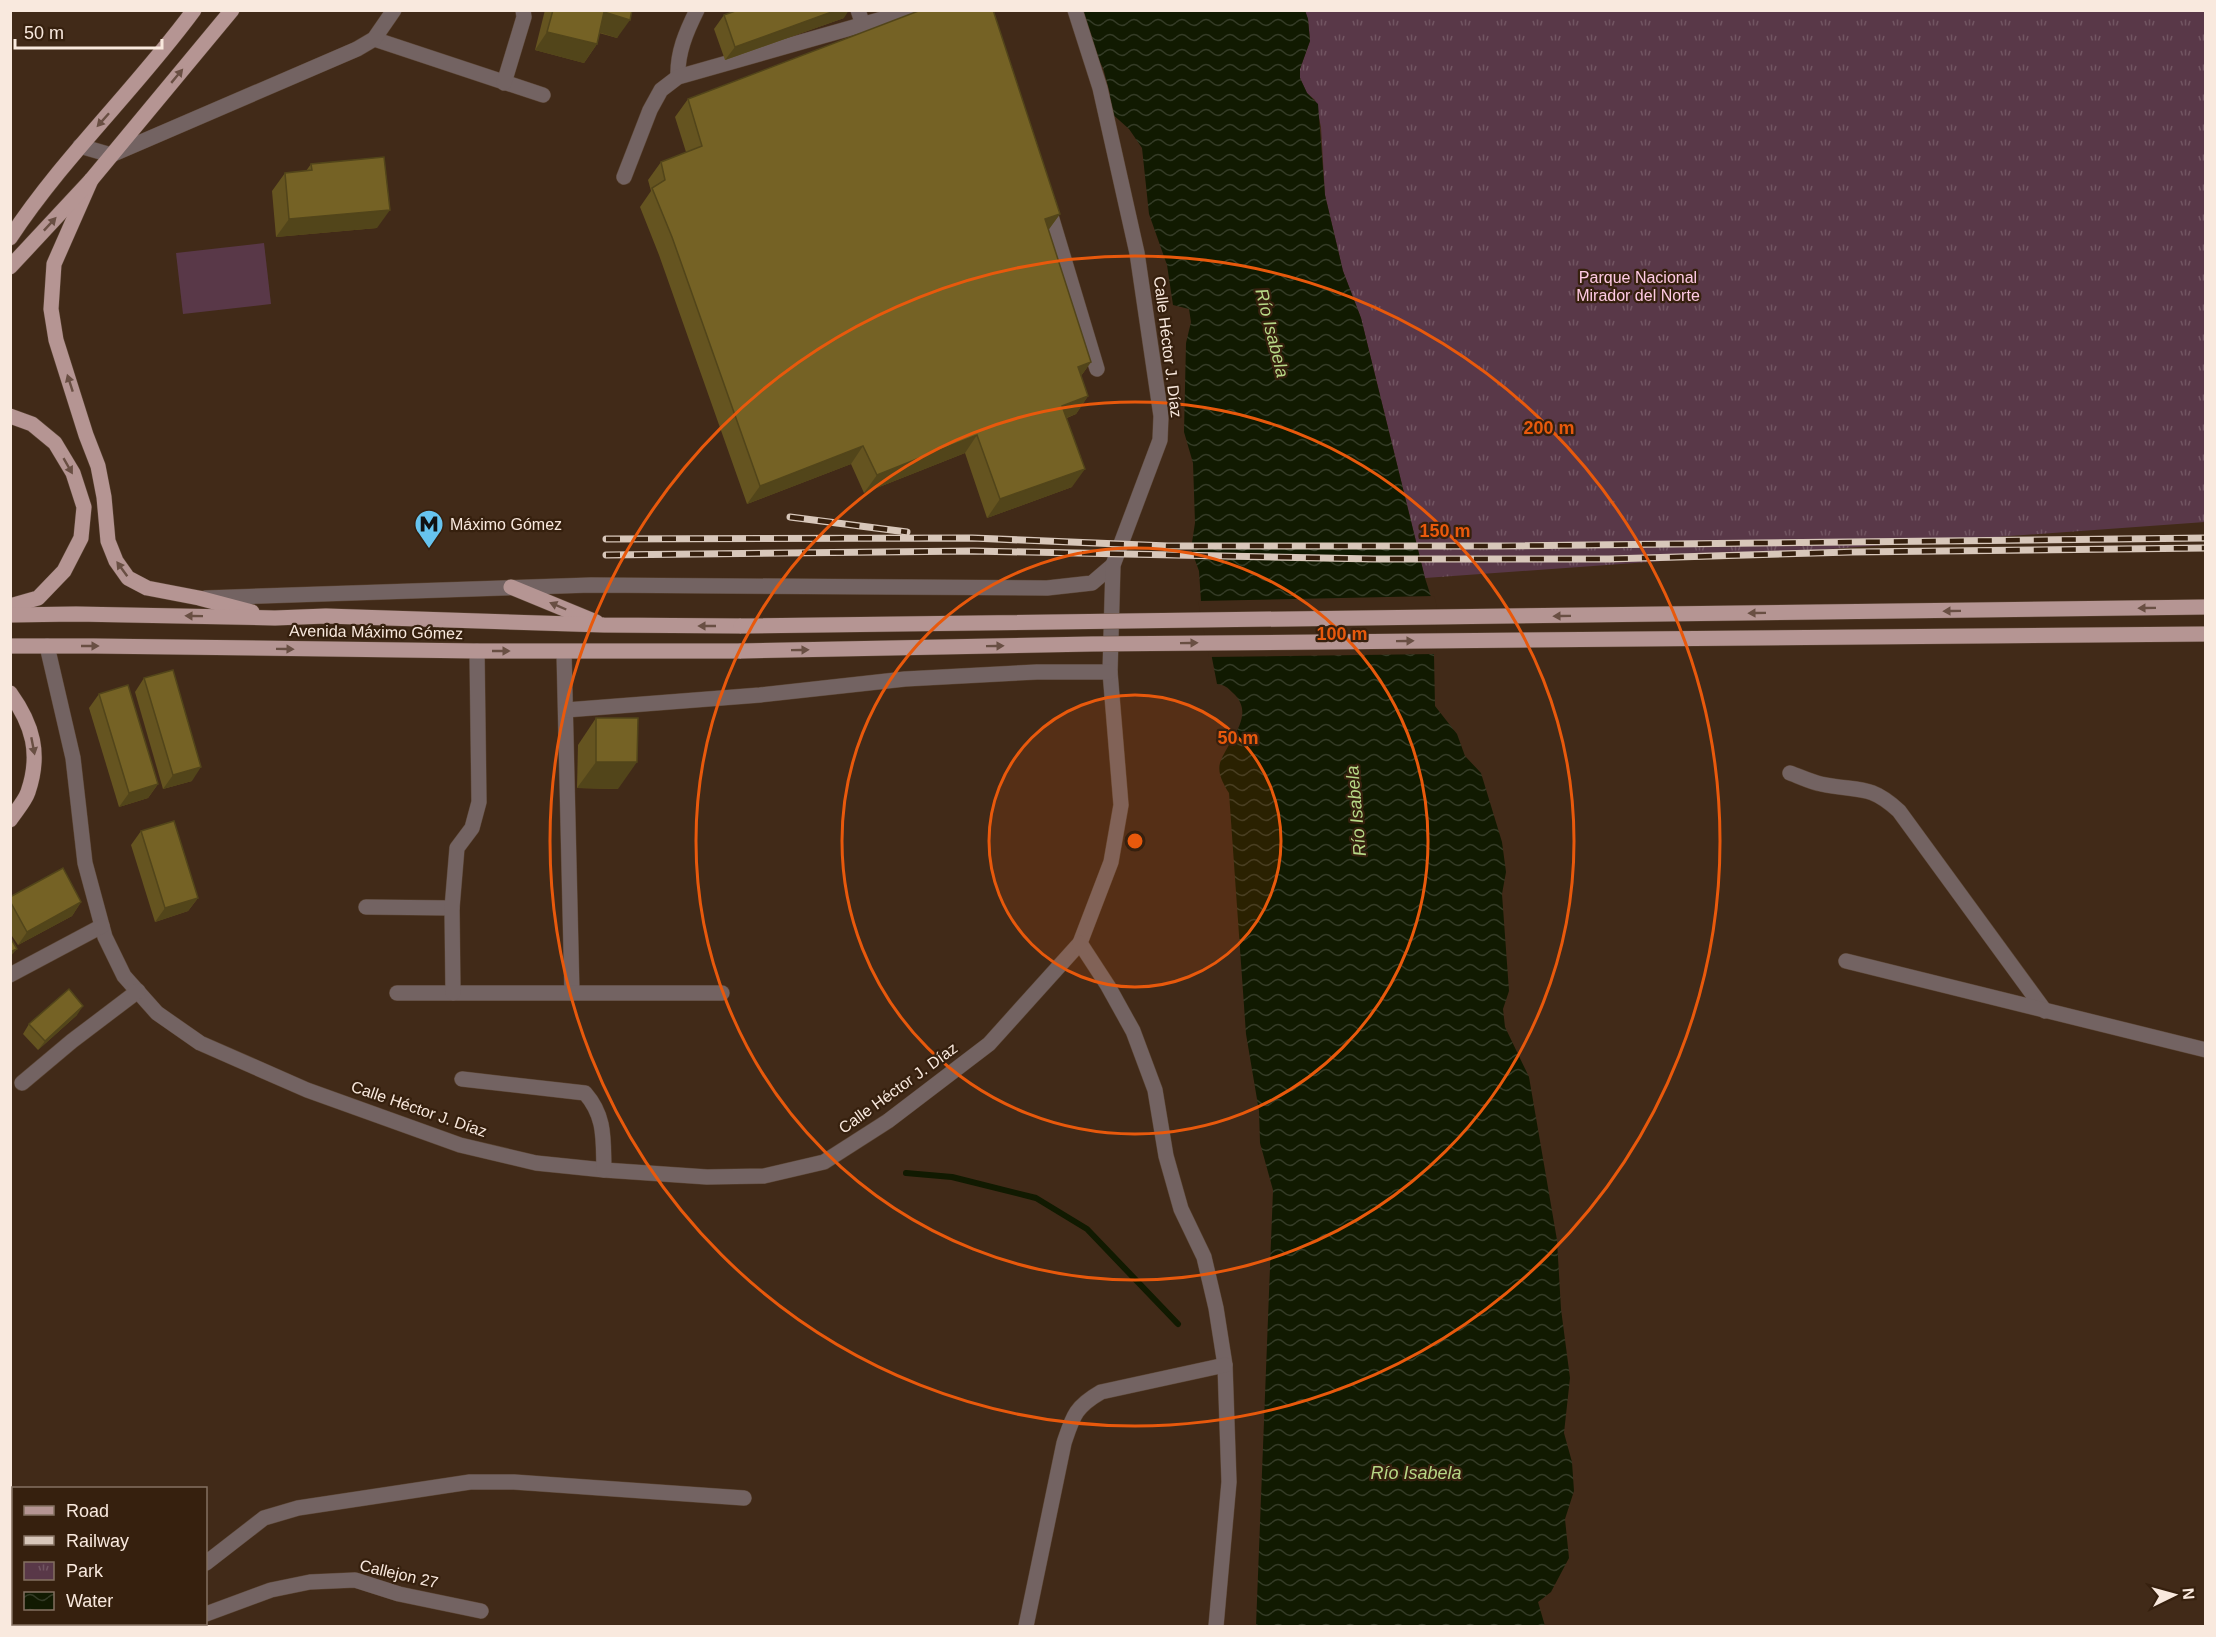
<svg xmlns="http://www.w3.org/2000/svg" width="2216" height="1637" viewBox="0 0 2216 1637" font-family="Arial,sans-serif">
  <defs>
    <pattern id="park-tufts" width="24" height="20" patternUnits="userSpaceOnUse" patternTransform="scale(1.5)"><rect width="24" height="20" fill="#593848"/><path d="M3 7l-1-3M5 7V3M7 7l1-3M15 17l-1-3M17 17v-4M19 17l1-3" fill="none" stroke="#725562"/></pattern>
    <pattern id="water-waves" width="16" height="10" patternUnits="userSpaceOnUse" patternTransform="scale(1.5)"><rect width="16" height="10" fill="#111a01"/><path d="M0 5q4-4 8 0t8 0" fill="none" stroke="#343b26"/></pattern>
  </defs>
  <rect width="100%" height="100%" fill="#412a18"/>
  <!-- grass -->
  <path fill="#593848" d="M264,243L271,304L183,314L176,253Z"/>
  <!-- park -->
  <path fill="url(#park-tufts)" d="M1305,11H2205V522L1425,578L1361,318L1343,271L1325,195L1321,127L1315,100L1307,93L1300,78V69L1310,41L1308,19Z"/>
  <!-- water -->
  <path fill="url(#water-waves)" d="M1305,10L1308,19L1310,41L1300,69V78L1307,93L1318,104L1325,195L1343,271L1361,318L1425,578L1433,603L1435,706L1457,734L1465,756L1481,773L1502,842L1506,872L1502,894L1509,991L1503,1009L1505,1027L1529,1077L1557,1240L1561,1309L1570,1378L1564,1433L1572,1462L1574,1491L1565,1519L1569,1558L1551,1592L1538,1602L1545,1626H1256L1273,1190L1260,1143L1259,1111L1246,1034L1229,793C1224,785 1217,773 1220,763C1228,740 1257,715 1233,693C1227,687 1225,685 1217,684L1201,601L1199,571L1191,549L1195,523L1193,463L1184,432L1186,343L1191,322L1189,309L1173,305L1167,265L1149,214L1142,148L1129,129L1110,112V94L1103,68L1089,42L1083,11Z"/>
  <!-- pier -->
  <path fill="#412a18" d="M1434,596L1436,603L1437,654L1209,657L1198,601Z"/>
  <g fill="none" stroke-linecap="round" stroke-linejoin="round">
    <!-- stream -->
    <path stroke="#111a01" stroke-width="6" d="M906,1173L952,1177L1036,1198L1087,1229L1178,1324"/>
    <!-- minor casing -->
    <g stroke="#5b4534" stroke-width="16">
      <g id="minor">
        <path d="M858,10L863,25"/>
        <path d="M374,39L543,95"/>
        <path d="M678,77C677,53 686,32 697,10"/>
        <path d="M504,83L524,17L523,10"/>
        <path d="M80,146L111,155L357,49L374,39L394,10"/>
        <path d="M624,177L650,110L661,90L678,77L914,10"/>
        <path d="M1048,206L1097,369"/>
        <path d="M205,598L591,585L1047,588L1092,583L1113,565"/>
        <path d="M47,646L73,758L85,863L105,937L124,976L157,1013L200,1043L307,1090L460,1145L536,1163L604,1170L707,1177L764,1176L824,1162L888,1121L989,1044L1080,943L1111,862L1121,805L1110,672L1113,565L1160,440L1161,416L1137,253L1100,88L1075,10"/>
        <path d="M564,652L572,993"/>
        <path d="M566,710L760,695L905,679L1037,672H1110"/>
        <path d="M1790,773C1801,777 1811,782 1821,784C1858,792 1869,783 1899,811L2045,1011"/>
        <path d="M366,907L452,908"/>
        <path d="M1080,943L1108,986L1133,1031L1155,1090L1166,1156L1181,1209L1204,1257L1216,1308L1225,1365L1229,1482L1216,1626"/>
        <path d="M1846,961L2206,1050"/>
        <path d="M10,975L102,926"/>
        <path d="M397,993H722"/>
        <path d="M453,993L452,908L457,848L472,828L479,802L477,651"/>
        <path d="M462,1079L585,1093C606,1117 603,1140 604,1170"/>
        <path d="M22,1083L72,1041L138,991"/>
        <path d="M206,1563L264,1518L298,1508L470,1482H514L744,1498"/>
        <path d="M206,1614L271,1590L310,1582L355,1580L399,1594L481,1611"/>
        <path d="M148,1626L151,1624"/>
        <path d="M172,1626L180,1624"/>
        <path d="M1026,1626L1064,1443C1073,1416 1075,1407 1101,1392L1225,1365"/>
      </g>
    </g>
    <!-- major casing -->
    <g stroke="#5b4534" stroke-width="16">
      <g id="major">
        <path d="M91,180L54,264L51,309L56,340L86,435L98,466L104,497L108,541L116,561L128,578L147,588L199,598L252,612"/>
        <path d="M10,238C64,156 136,89 194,10"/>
        <path d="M10,267L91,180L232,10"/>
        <path d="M10,416L32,424L55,443L73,473L84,507L81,538L64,571L38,598L10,606"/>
        <path d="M511,587L596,622"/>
        <path d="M10,615L76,614L275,618L326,616L604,625L741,626"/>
        <path d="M10,646H94L477,651H741"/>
        <path d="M10,693C33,725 41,754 28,792C25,801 16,811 10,820"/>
      </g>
    </g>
    <!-- minor -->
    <use href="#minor" stroke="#736362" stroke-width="15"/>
    <!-- major -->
    <use href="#major" stroke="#b59593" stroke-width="15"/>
    <!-- rail casing -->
    <g stroke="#d8c7ba" stroke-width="7">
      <g id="rail">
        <path d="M790,517L907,532"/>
        <path d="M606,539L972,538L1168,546H1495L2206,538"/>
        <path d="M606,555L973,551L1374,559H1609L1851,552L2206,548"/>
      </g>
    </g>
    <!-- rail -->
    <use href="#rail" stroke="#36200e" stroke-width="4.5" stroke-dasharray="14" stroke-linecap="butt"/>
    <!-- major-bridge casing -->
    <g stroke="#5b4534" stroke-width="16" stroke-linecap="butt">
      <g id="major-bridge">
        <path d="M741,626L2206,607"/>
        <path d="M741,651L1092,644L2206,634"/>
      </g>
    </g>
    <!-- major-bridge -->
    <use href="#major-bridge" stroke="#b59593" stroke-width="15"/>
  </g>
  <!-- wall -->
  <g fill="#655420">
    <path d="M545,10H632L617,38L599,33L597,44L584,63L535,50Z"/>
    <path d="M724,15L844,18L725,60L714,29Z"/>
    <path d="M688,99L1060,214L1048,230L1091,362L1081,376L1088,396L1076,414L1067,418L1072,487L987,518L965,453L864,493L851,464L747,504L659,255L640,207L651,191L648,180L661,162L686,152L675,117Z"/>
    <path d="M311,164L377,228L276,237L272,191L285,173L306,171Z"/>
    <path d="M144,678L192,781L163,789L135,692Z"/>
    <path d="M99,694L158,784L148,798L119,807L89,708Z"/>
    <path d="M596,718L618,789L577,788L578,745Z"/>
    <path d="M141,831L198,898L188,911L155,922L131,845Z"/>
    <path d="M10,897L81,902L72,916L18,945L10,933Z"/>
    <path d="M77,1015L38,1050L23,1034L29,1024Z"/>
  </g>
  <!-- shaded-wall -->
  <g fill="#52451a">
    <path d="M837,10H849L844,18L725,60L735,47Z"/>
    <path d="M604,12L630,20L617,38L592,30Z"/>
    <path d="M547,32L597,44L584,63L535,50Z"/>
    <path d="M390,210L377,228L276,237L289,219Z"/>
    <path d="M1060,214L1047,232L1045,219Z"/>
    <path d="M1091,362L1078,380V367Z"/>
    <path d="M1088,396L1076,414L1050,424L1062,406Z"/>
    <path d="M977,435L965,453L864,493L877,475Z"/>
    <path d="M863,446L851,464L747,504L760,486Z"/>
    <path d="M1085,469L1072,487L987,518L1000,499Z"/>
    <path d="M596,762H637L618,789L577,788Z"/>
    <path d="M201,767L192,781L163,789L173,775Z"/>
    <path d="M158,784L148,798L119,807L129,793Z"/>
    <path d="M198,898L188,911L155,922L165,908Z"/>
    <path d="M81,902L72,916L18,945L27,932Z"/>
    <path d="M17,949L10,957V952Z"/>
    <path d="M83,1006L77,1015L38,1050L45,1041Z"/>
  </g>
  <!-- building -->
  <g fill="#756225" stroke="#52451a" stroke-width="1.5">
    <path d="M553,10H632L630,20L604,12L597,44L547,32Z"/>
    <path d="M738,10H837L735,47L724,15Z"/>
    <path d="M921,10H993L1060,214L1045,219L1091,362L1078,367L1088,396L1062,406L1085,469L1000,499L977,435L877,475L863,446L760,486L672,237L652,188L665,180L661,162L702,146L688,99Z"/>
    <path d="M384,157L390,210L289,219L285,173L312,170L311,164Z"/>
    <path d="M173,670L201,767L173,775L144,678Z"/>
    <path d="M128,685L158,784L129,793L99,694Z"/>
    <path d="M596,718H638L637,762H596Z"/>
    <path d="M174,821L198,898L165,908L141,831Z"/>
    <path d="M63,868L81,902L27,932L10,901V897Z"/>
    <path d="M10,937L17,949L10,952Z"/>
    <path d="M69,989L83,1006L45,1041L29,1024Z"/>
  </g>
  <!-- one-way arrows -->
  <defs><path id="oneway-solid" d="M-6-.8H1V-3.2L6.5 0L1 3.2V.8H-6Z" transform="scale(1.5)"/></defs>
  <g fill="#694f43">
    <use href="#oneway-solid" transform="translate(177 76) rotate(-50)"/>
    <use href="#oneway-solid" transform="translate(103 120) rotate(132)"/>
    <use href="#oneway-solid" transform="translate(50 224) rotate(-47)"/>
    <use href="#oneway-solid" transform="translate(70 383) rotate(-108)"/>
    <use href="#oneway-solid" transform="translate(68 466) rotate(60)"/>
    <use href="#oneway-solid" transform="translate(122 569) rotate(-126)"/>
    <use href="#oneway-solid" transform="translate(558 606) rotate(-157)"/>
    <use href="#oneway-solid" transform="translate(2147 608) rotate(179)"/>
    <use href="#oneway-solid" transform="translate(1952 611) rotate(179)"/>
    <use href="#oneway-solid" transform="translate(1757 613) rotate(179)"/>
    <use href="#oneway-solid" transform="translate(194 616) rotate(-179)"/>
    <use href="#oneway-solid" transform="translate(1562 616) rotate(179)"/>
    <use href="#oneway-solid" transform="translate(707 626) rotate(-180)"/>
    <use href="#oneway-solid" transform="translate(1405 641) rotate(-1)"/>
    <use href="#oneway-solid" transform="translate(1189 643) rotate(-1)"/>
    <use href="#oneway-solid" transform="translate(90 646)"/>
    <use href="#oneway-solid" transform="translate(995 646) rotate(-1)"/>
    <use href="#oneway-solid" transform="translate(285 649) rotate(1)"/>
    <use href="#oneway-solid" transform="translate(800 650) rotate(-1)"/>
    <use href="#oneway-solid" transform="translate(501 651)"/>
    <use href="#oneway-solid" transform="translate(33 746) rotate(79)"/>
  </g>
  <!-- distance rings -->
  <circle cx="1135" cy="841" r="146" fill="#e8590c" fill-opacity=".12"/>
  <g fill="none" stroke="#e8590c" stroke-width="3">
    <circle cx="1135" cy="841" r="146"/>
    <circle cx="1135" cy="841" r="293"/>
    <circle cx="1135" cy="841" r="439"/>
    <circle cx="1135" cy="841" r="585"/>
  </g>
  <!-- icons -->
  <defs>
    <g id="metro-pin" transform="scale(1.5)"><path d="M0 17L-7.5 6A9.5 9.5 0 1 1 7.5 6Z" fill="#67c4ef" stroke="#36200e"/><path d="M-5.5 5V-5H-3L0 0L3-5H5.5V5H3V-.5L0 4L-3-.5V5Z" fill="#111"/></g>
  </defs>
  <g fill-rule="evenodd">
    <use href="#metro-pin" x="429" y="524"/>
  </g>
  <g text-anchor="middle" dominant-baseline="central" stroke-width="4.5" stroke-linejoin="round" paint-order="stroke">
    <!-- park labels -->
    <g font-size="16" fill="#ffcae4" stroke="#36200e">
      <text x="1638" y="277">Parque Nacional<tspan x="1638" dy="18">Mirador del Norte</tspan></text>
    </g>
    <!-- street labels -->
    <g font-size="16" fill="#f9e9de" stroke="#36200e">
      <text transform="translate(1168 347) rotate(83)">Calle Héctor J. Díaz</text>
      <text transform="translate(376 632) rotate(1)">Avenida Máximo Gómez</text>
      <text transform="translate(898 1088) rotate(-36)">Calle Héctor J. Díaz</text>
      <text transform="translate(419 1109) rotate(19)">Calle Héctor J. Díaz</text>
      <text transform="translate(399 1574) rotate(13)">Callejon 27</text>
    </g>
    <!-- poi labels -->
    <g font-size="16" fill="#f9e9de" stroke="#36200e" text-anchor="start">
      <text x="450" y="524">Máximo Gómez</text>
    </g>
    <!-- water labels -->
    <g font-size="18" font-style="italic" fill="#b7d886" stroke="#36200e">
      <text transform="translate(1272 333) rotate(76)">Río Isabela</text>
      <text transform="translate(1356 811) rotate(-95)">Río Isabela</text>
      <text x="1416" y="1473">Río Isabela</text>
    </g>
  </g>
  <circle cx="1135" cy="841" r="9" fill="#e8590c" stroke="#36200e" stroke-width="3"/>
  <g font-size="18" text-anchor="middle" font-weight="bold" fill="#e8590c" stroke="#36200e" stroke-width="4.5" stroke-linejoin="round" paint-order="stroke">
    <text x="1549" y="434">200 m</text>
    <text x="1445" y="537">150 m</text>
    <text x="1342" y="640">100 m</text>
    <text x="1238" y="744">50 m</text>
  </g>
  <!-- border -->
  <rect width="2216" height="1637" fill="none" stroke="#f9e9de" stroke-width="24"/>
  <!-- legend -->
  <rect x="12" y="1487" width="195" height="138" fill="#36200e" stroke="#847061" stroke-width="1.5"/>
  <rect x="24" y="1506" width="30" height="9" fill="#b59593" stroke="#847061" stroke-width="1.5"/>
  <text x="66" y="1517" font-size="18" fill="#f9e9de">Road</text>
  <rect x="24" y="1536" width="30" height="9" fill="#d8c7ba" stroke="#847061" stroke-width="1.5"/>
  <text x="66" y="1547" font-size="18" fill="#f9e9de">Railway</text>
  <rect x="24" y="1562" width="30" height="18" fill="url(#park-tufts)" stroke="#847061" stroke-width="1.5"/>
  <text x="66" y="1577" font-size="18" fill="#f9e9de">Park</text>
  <rect x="24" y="1592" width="30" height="18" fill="url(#water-waves)" stroke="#847061" stroke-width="1.5"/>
  <text x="66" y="1607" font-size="18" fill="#f9e9de">Water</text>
  <!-- north arrow -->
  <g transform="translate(2174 1595) rotate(85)" stroke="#36200e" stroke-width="4.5" paint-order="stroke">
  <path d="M0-4.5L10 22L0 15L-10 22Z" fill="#f9e9de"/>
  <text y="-9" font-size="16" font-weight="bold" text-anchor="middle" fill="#f9e9de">N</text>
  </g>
  <!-- scale -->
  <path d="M15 39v9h147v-9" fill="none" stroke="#f9e9de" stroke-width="3"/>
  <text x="24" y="39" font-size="18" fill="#f9e9de" stroke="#36200e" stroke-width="4.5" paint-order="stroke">50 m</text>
</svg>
